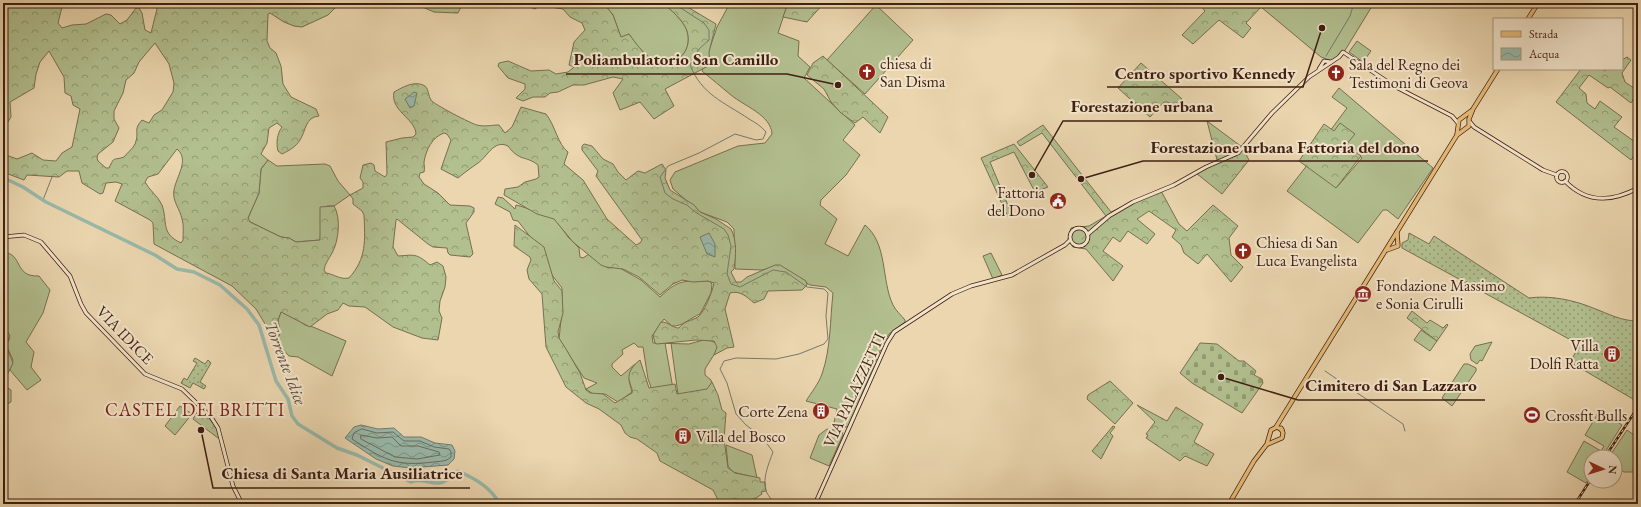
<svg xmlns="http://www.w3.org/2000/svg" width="1641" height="507" viewBox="0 0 1641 507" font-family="'EB Garamond',serif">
  <defs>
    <pattern id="forest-crowns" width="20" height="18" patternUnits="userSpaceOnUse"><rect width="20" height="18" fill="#b2bf8f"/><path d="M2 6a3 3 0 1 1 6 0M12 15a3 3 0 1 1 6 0" fill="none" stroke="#929b73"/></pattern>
    <pattern id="cemetery-stones" width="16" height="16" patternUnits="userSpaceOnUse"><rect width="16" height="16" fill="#b2bf8f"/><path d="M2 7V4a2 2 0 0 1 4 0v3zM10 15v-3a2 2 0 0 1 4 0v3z" fill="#929b73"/></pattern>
    <pattern id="garden-dots" width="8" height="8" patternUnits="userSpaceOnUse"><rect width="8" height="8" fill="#b2bf8f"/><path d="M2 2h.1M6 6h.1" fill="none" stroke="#929b73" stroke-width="1.8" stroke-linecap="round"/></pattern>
    <pattern id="water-waves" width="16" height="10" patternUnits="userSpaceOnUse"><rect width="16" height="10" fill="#98b9aa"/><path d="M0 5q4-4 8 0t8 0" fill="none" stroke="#7d9689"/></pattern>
  </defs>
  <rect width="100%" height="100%" fill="#ebd6af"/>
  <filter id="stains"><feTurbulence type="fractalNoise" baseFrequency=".005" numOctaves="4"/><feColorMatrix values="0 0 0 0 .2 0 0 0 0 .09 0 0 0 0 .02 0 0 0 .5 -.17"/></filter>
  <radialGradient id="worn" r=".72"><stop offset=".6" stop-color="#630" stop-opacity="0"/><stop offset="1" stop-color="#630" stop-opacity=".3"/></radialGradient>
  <!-- grass -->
  <g fill="#b2bf8f" stroke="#786f50">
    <path d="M606,3H663C671,10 684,21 687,31C694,53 672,71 652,59C643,54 635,43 629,34L621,38L613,15L605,5Z"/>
    <path d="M730,3H788L778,33L799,41L798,56L810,67L804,78L855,125L843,140L860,155L846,175L821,200L820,205L837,219L825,244L848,256L865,225C888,244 881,280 893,305C896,311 901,315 905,320V322L889,334L883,344L848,427H833L837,409L806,401C811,393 819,383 822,374C831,348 830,320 833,293L826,287L810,285L778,266L762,270L735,269L734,229L727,222L700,212L673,189L670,180L675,172L738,146L765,143L772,134C771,115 744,106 731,95C721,87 712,79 702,71L717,27Z"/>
    <path d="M1261,3H1374L1344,52L1332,61L1321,57L1261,7Z"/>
    <path d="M876,5L913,40L865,94L827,60Z"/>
    <path d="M1357,41L1371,51L1363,62L1349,52Z"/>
    <path d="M1339,88L1433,168L1398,219L1387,210H1383L1358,243L1287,191L1308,164L1337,187L1362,158L1330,131L1347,108L1332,97Z"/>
    <path d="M268,160L277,166L325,164L330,166L338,181L350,195L334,206H327L321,228L320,240L296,242L289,238L281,237L248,221V218L259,193L261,169Z"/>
    <path d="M498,197L503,198L515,209L516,205C530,208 538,215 554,217L568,237L579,248L580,257L583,258L589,254L608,268L618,267L641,280L660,297C679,279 683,281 709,281L712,284L711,293L700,314C690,318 682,327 672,326L664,319L652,336L653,343L689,344L707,339L720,345L705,369V375L711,380L712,385L682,424L671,343H665L679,423L655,398L648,379L643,347H638L634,343L622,350L623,354L612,364V367L621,376L635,364L629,380L632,392L618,402L605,394H593L586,389L597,383L584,378L559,339L562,310V288L552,275L543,248L531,238L518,221L513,220L510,212L495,204Z"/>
    <path d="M3,252C24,254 13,277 39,276L50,290L43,313L26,342L34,352L31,367L41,380L27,390L10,370L13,360L6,345L10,338L7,330L3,328Z"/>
    <path d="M991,253L1002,275L993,279L983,256Z"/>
    <path d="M281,312L293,316L305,325L313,327L346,341L332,376L298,357L289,356L276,342L280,333L278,320Z"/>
    <path d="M1421,330L1437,341L1430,351L1414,340Z"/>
    <path d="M1492,342L1482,361L1480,360L1477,364L1471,360L1470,354L1475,346Z"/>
    <path d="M1464,364H1468L1476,368V371L1452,406L1442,398Z"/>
    <path d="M3,385L11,390V402L3,406Z"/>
    <path d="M180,406L192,414L175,435L165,426Z"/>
    <path d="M1600,410L1622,425L1602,457H1591V474L1586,483L1567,472L1584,441L1601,451L1604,446L1585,435Z"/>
    <path d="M827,429L842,431L843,435L829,466L810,458L819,435Z"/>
    <path d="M1627,430L1638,438V472H1624L1615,467V457H1609Z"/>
    <path d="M726,445L752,455L757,478L733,472L728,466Z"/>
  </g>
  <!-- forest -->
  <g fill="url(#forest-crowns)" stroke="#786f50" fill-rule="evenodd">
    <path d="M3,3H91L67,5L62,7L58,23L62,28L72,25L86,24L106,14L111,15L120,24L127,20L136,8H139L142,13L145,30L151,33L157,9L154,3H340L328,15L302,27L294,26L284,22L270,13L268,14L267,41L270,48L276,53L281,66L283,84L291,97L316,109L319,116C305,117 306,131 300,140C296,147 288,151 282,154L278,151C276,143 277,134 282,127L277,123L269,128L267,143L261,154L268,160L261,169L259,193L248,218L250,222L281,237L289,238L296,242L320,240V207L334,206C341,217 339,241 332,253C329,259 325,263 324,270L326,273C334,274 340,280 349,278C367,258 365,240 364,215L362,211L353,204V199L350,195L363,188V182L360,178L363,165L371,163L374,165L375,171L385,177L387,174L386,142L402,138L413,137L416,134C415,118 390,111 394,92C403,87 415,80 425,86C429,90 428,95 431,100C433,104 472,124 477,125C485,127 491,125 499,125L505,133L512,127L521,107L546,114C555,125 558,145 568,152L564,164L583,180L607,219L636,245L640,243L642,240L596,176L598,171L582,150V146L584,144L592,146L603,159L613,164L618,172L626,180L638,171L645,173L662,164L666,170L665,178L670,190L694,205L700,212L716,219L731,229C737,240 736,256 734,269L731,272L736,282H741L747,277L775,265H780L806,281L807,285L802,290L768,291L764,299L754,303C747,297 740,290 730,293L725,309L734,347L727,348L714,355L717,347L714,341L696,340L657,344L655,343L653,335L661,322C669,322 672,328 679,328C684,321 691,321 698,317C704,313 713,290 714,283L708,281L693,282L682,280L673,284L660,295L639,277L623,269L606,267L601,265L573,242L554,219L537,214L504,195L505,189L518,187L525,182L536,179L539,177L538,165C525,155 520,162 508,146C494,139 487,157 478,163C471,168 465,172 458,178L441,169L451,140L447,134L444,133C432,137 426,150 424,162C424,166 425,168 424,172L420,173L419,177L424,184L438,193L450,205L470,206L474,208V212L466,223L473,254L470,257L450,255L448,253L447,248L433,247L428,244L397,219L396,220L393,247L398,256C415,255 416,253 430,265L437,262L443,266L446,277L445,287L440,301L439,311L442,318L438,340L422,338L393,327L365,307L349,306L343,303L338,310L327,314L310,327L281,312L278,320L280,333L276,342L256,309L232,286L154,244L153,223L150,220L115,201L122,184L116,182L106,183L103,193L100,194L82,183L79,171H67L59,177L27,175L24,180L3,172V154L17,159L32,153L43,160L56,161L62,153L72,147L80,109L73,105L71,96L65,93L64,77L49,51L40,62L36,74L34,88L10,102L11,117L6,125L3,123ZM155,43L169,64L174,83L173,92L162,110L154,115L149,123L142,120C133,130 139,131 136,141C135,147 128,152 124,157C113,161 115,155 109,168H106L98,161L97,158L98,154L113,142L119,128L114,119V111L123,93L126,80L134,73L139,62ZM177,149C190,160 176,177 174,190C172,201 180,209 182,219C184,225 183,233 183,240L181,243C160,233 168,222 162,205C158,196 149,190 145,182L148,177L158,174Z"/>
    <path d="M419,3H472L462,5L458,13L434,12L420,6Z"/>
    <path d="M520,3H606L605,5L613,15L621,37L629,34C635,42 643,54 652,59C672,71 694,53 687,31C684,21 671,10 663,3H681L716,24L709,52L710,65L665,89L674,106L654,119L640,102L620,110L613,93L623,79L613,77L584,85H573L558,92L550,93L545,97H533L523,101L516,98L525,89V84L508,78L498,66L499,63L508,61L531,71L549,70L556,74L568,72L574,67L569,65L574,42L585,30L582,23L570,17L563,9L544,6H539L535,9Z"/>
    <path d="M788,3H824L807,22L783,17Z"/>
    <path d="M1198,3H1258L1261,7L1246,23L1251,28L1243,38L1219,20L1193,44L1182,35L1205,11Z"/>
    <path d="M823,56L888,117L880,133L863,117L855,123L841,113L831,102L824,89L807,75L813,63Z"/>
    <path d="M1627,57L1631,60L1622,73L1625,82L1638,91L1631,103L1610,87L1608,88L1589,75L1579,88L1586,94L1587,103L1595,109L1600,101L1622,117L1614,127L1638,144V150L1631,160L1556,102L1581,69H1602L1605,71L1607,69H1622V60Z"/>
    <path d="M1141,63L1182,99L1177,106L1167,102H1164L1150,117L1118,88Z"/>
    <path d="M1207,121L1242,147L1249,160L1222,194L1196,173L1217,160Z"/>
    <path d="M1340,123L1355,134L1346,145L1361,156L1336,188L1299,161L1324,124L1334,131Z"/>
    <path d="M1043,125L1111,212L1160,189L1179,224L1187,231L1213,205L1238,226L1229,238L1231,255L1243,267L1231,282L1207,254L1198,264L1184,253L1181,245L1172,237L1176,230L1149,211L1137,219L1155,234L1147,244L1128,231L1120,242L1113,237L1103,251L1123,266L1113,281L1086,249L1073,247L1068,239L1071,228L1089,226L1106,216L1042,133L1020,146L1017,142Z"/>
    <path d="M1014,144L1048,187L1035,192L1014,152L990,162L1012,215L1008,217L981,158Z"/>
    <path d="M515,225L544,247L554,281L562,291L563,313L558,332L559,338L566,349L580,373L586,390L590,393L603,394L615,403L632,393C633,389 631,388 630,383C626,374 633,365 640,360L649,388L675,384L677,394L707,389L712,382L718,395L722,410L726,413L724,439L728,468L735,473L760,478V482H765L766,491L761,492L762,494L747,504H720L713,490L660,461L657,453L637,439L630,437L625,433L621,425L599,409L586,403L566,387L546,347L542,294L529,279L527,270L531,260L530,257L514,246Z"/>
    <path d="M1412,311L1427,323L1430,320L1443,328L1447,324L1448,325L1437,341L1407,318Z"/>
    <path d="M3,328L10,335L6,346L13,363L3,383Z"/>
    <path d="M1110,381L1133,403L1115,424L1087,399L1088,395Z"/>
    <path d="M1137,405L1167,421L1176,407L1203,424L1194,442L1214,454L1207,466L1185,456L1180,461L1146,438L1148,435L1146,434L1155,422Z"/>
    <path d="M200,408L215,425L220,437L218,438L193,419Z"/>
    <path d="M1113,426L1115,427L1110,433L1113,436L1101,459L1092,451Z"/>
  </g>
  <!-- cemetery -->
  <path fill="url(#cemetery-stones)" stroke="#786f50" d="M1200,343L1217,344L1239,361H1244L1256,371L1254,375L1262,379L1263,383L1242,413L1192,383L1180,373Z"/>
  <!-- garden -->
  <g fill="url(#garden-dots)" stroke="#786f50">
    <path d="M1409,233L1429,244L1434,236L1529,298C1549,295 1574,300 1593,308C1609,314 1621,321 1638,321V346L1635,353L1638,355V402L1570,362L1580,345L1402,248V243L1408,240Z"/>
    <path d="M195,358L205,364L208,360L211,363L200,382L206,386L204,389L193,383L190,388L181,383L184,378L187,380L197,363L193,361Z"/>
  </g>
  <!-- water -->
  <g fill="url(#water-waves)" stroke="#747b6d">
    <path d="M414,92L417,93L414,106L410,108L405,99Z"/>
    <path d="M709,233L715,244V257L707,254L700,237Z"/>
    <path d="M361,425L378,429L394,428L404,437H421L435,443L452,445L455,451L454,459L448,465L410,468L393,466L376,459L345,438L354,427Z"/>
  </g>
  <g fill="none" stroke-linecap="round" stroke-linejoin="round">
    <!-- shore -->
    <g stroke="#6c6c5e" stroke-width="1">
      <path d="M362,429L377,433L393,432L404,441H420L434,447L449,449L451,452V457C446,462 440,461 433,462C395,467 383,459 352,439L354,433Z"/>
      <path d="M361,435L377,438L392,437L401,446H418L439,452L440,455L417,459L395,457L361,439Z"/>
    </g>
    <!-- stream -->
    <g stroke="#747b6d" stroke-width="1">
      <path d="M673,3L704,23L709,30V40L699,49L690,65C702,95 724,102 749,119C756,123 761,126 766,132L763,139L756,140L735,134L699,153L668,166L660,177L665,193L673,199L687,205L695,212L724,229L728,235L731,246L727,274L731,284L740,287L773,270L786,272L807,287L824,289L828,293L826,316L828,339L824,344L799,354L776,359L736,358L724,361L720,369L727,383L736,414L746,425L763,438L773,452C769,463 761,481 767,493C769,497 772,499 773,504"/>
      <path d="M1326,56L1350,16L1354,3"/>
      <path d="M43,200L52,177"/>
      <path d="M1325,371L1403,424L1405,431"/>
    </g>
    <!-- river -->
    <path stroke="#98b9aa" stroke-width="3.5" d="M3,180L6,179L23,187L46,202L155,255L177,269L194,272L220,285L247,309L259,325L276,381L288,399L292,416L298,424L337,448L357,455L411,482C420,477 429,484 439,483C447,482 453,475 458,471C476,479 490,487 500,504"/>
    <!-- secondary casing -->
    <g stroke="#3f1f11" stroke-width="4.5">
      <g id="secondary">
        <path d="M1319,69L1324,61L1331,62"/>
        <path d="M1470,122L1474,127L1543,170L1557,175"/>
        <circle cx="1562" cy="177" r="5.5"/>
        <path d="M1565,181C1587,204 1612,202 1638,188"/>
        <circle cx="1079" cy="237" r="9"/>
        <path d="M1088,234L1109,216L1133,202L1174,185L1206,167L1238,153L1272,113L1309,77L1339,57L1343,52L1394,86L1452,116L1458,123"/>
        <path d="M3,237L24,235L41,242L70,276L81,304L86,313L145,374L182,389L211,417L218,428L233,486L242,504"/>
        <path d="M815,504L887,343L894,332L952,294L971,286L1012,275L1065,245L1070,240"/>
      </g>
    </g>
    <!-- primary casing -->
    <g stroke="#3f1f11" stroke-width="5">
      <g id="primary">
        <path d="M1528,19L1538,3"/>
        <path d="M1457,134L1459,120L1471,111"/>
        <path d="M1387,250L1398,246L1397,232"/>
        <path d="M1276,427L1457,135L1469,126V119L1473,109L1498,69"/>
        <path d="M1268,444L1282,438L1283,433L1281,428"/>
        <path d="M1229,504L1254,461L1267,444L1271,430L1277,427L1282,430"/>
      </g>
    </g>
    <!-- secondary -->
    <use href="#secondary" stroke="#f2e4cb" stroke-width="3"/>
    <!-- primary -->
    <use href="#primary" stroke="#e6bb78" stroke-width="3.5"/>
    <!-- rail casing -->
    <g stroke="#3f1f11" stroke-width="2.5">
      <g id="rail">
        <path d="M1605,457L1638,407"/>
        <path d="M1575,504L1591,479"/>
      </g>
    </g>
    <!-- rail -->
    <use href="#rail" stroke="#f2e4cb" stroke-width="1" stroke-dasharray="3" stroke-linecap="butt"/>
  </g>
  <!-- icons -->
  <defs>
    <g id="church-disc" transform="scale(0.9)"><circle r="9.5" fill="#8f2418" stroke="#f2e4cb"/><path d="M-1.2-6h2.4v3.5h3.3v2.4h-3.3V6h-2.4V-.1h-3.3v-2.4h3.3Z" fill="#fff"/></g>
    <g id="civic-disc" transform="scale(0.9)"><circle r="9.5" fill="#8f2418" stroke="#f2e4cb"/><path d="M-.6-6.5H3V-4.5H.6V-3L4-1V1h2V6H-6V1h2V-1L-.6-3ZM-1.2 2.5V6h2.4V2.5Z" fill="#fff"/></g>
    <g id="museum-disc" transform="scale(0.9)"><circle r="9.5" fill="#8f2418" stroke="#f2e4cb"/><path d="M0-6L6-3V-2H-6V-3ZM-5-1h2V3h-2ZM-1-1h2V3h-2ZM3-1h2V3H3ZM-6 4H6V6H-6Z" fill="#fff"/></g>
    <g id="building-disc" transform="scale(0.9)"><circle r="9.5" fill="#8f2418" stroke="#f2e4cb"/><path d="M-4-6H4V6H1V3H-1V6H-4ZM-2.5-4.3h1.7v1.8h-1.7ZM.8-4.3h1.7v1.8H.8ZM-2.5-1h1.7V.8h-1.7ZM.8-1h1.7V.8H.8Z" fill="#fff"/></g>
    <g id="stadium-disc" transform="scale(0.9)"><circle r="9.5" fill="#8f2418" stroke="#f2e4cb"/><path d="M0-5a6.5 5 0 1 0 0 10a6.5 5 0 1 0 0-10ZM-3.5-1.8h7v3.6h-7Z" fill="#fff"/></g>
  </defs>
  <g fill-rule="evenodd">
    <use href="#church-disc" x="867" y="72"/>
    <use href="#church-disc" x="1336" y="73"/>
    <use href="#civic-disc" x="1058" y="201"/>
    <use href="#church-disc" x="1243" y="251"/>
    <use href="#museum-disc" x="1363" y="294"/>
    <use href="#building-disc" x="1612" y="354"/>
    <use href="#building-disc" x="821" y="411"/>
    <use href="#stadium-disc" x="1532" y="415"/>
    <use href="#building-disc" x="683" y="436"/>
  </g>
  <g text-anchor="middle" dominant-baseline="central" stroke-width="4" stroke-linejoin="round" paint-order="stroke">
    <!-- poi labels -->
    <g font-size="16" fill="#3f1f11" stroke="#f2e4cb" text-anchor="start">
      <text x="880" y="63">chiesa di<tspan x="880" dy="18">San Disma</tspan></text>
      <text x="1349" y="64">Sala del Regno dei<tspan x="1349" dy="18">Testimoni di Geova</tspan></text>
      <text x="1045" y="192" text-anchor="end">Fattoria<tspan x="1045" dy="18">del Dono</tspan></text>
      <text x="1256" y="242">Chiesa di San<tspan x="1256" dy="18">Luca Evangelista</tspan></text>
      <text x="1376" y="285">Fondazione Massimo<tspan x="1376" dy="18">e Sonia Cirulli</tspan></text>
      <text x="1599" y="345" text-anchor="end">Villa<tspan x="1599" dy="18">Dolfi Ratta</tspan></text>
      <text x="808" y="411" text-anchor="end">Corte Zena</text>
      <text x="1545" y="415">Crossfit Bulls</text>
      <text x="696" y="436">Villa del Bosco</text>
    </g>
    <!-- street labels -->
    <g font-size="16" fill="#3f1f11" stroke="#f2e4cb">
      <text transform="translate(125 335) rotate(46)">VIA IDICE</text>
      <text transform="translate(854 390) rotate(-65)">VIA PALAZZETTI</text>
    </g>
    <!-- water labels -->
    <g font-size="17" font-style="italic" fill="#5a4d3f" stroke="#f2e4cb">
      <text transform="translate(286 363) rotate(69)">Torrente Idice</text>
    </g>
    <!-- quarter labels -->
    <g font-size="18" letter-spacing="1" fill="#7a1f14" stroke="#f2e4cb">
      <text x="195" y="409">CASTEL DEI BRITTI</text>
    </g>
  </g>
  <!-- callouts -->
  <path fill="none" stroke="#3f1f11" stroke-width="1.5" d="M838 85L787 74H566M1322 28L1303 87H1107M1032 175L1063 121H1222M1081 179L1143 161H1428M1221 377L1298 400H1485M201 430L213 488H470"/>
  <g fill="#3f1f11" stroke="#f2e4cb" stroke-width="1.5">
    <circle cx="838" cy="85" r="4"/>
    <circle cx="1322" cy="28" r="4"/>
    <circle cx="1032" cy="175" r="4"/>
    <circle cx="1081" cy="179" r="4"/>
    <circle cx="1221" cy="377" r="4"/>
    <circle cx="201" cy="430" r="4"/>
  </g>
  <g font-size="17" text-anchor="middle" font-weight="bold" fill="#3f1f11" stroke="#f2e4cb" stroke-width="4" stroke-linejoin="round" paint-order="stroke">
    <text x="676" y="65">Poliambulatorio San Camillo</text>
    <text x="1205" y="79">Centro sportivo Kennedy</text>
    <text x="1142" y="112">Forestazione urbana</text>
    <text x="1285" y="153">Forestazione urbana Fattoria del dono</text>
    <text x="1391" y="391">Cimitero di San Lazzaro</text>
    <text x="342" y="479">Chiesa di Santa Maria Ausiliatrice</text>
  </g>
  <!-- margin -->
  <rect width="1641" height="507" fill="none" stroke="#ebd6af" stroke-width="16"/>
  <rect x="4" y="4" width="1633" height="499" fill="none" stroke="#3f1f11" stroke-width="2"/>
  <rect x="8" y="8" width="1625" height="491" fill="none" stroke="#3f1f11"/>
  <!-- legend -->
  <rect x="1493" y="18" width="130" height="52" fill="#f2e4cb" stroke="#aa9581"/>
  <rect x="1501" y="31" width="20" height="6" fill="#e6bb78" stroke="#aa9581"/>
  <text x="1529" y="38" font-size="12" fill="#3f1f11">Strada</text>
  <rect x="1501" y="48" width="20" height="12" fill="url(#water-waves)" stroke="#aa9581"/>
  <text x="1529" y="58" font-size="12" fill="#3f1f11">Acqua</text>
  <!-- north arrow -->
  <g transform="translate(1603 469) rotate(94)"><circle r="19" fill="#f2e4cb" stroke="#aa9581"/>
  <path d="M0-3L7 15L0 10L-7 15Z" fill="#8f2418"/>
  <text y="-6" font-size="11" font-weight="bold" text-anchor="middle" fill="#3f1f11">N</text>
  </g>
  <rect width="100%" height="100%" filter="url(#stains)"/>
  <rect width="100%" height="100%" fill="url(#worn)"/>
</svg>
